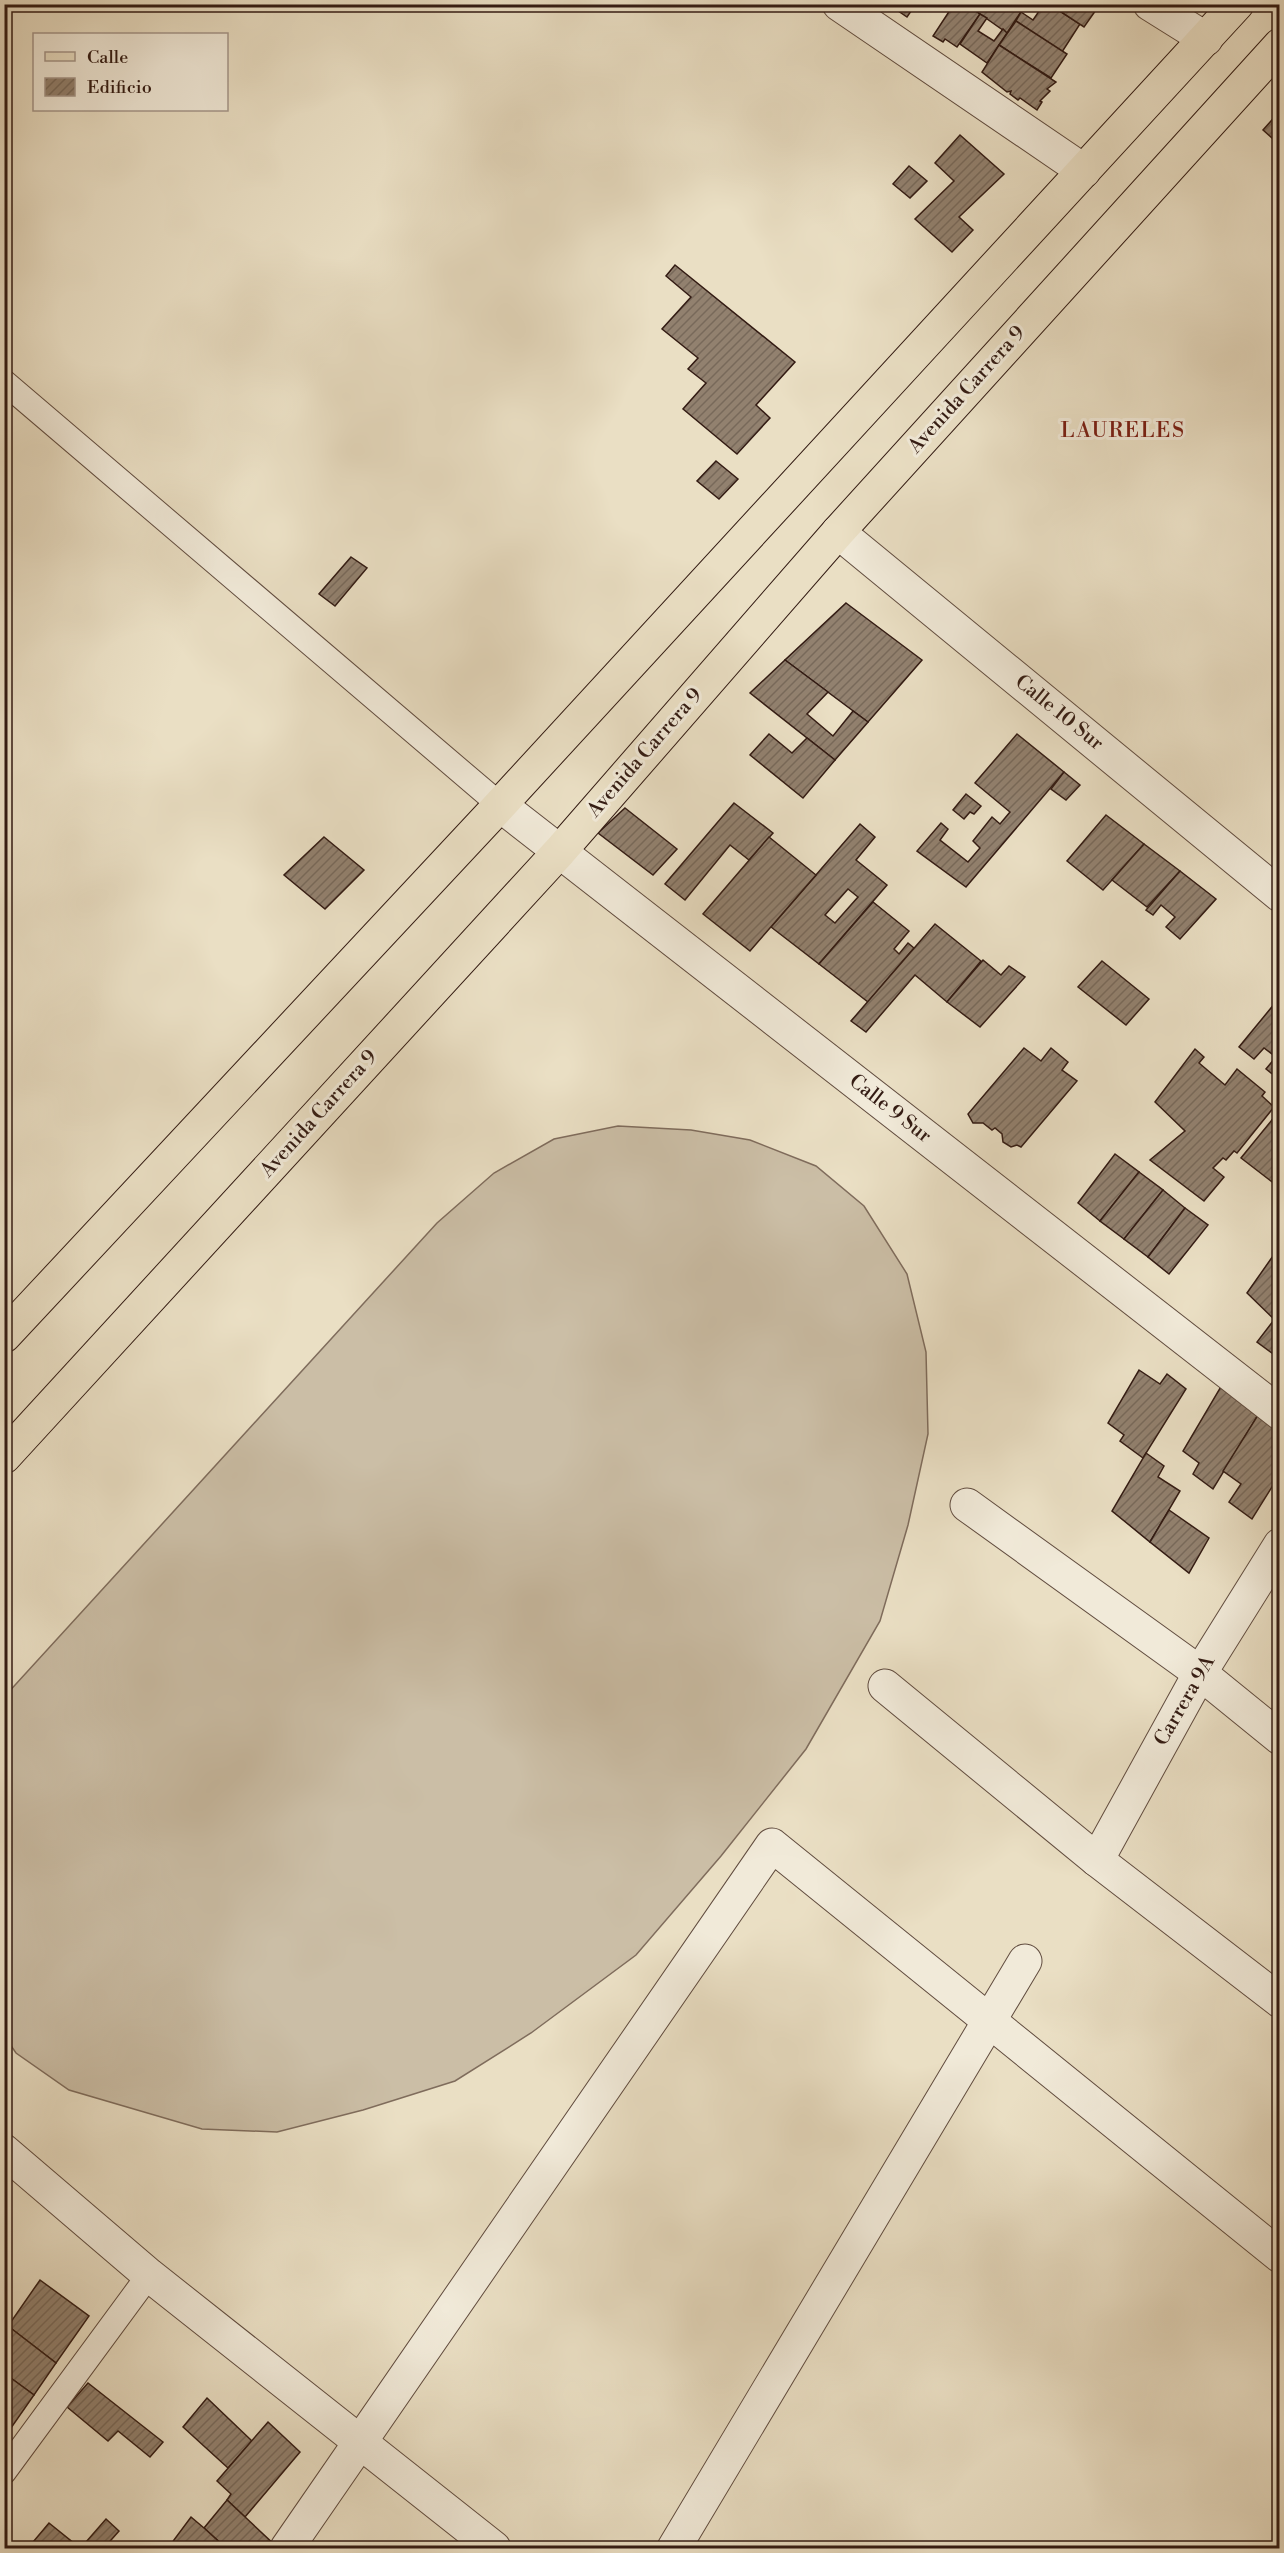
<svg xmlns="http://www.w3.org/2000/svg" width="1284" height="2553" viewBox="0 0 1284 2553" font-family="'Libre Bodoni',serif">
  <defs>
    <pattern id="building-hatch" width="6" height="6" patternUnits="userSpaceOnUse" patternTransform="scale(1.5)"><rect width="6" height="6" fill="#92816f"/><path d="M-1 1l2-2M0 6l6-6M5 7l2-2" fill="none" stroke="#78695a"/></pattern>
  </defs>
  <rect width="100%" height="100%" fill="#eadfc4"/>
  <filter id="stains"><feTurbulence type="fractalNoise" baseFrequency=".00333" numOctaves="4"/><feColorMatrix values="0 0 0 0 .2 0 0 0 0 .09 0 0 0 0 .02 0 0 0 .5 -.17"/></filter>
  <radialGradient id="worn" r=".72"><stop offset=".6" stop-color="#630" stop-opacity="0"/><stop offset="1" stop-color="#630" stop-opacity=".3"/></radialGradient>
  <!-- pitch -->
  <path fill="#cbbea6" stroke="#7f6c5c" stroke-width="1.5" d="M618,1126L691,1130L750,1140L816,1166L864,1206L907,1274L926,1352L928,1434L908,1525L880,1621L806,1749L721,1856L636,1955L531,2033L455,2081L363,2110L277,2132L202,2129L69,2090L16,2053L5,2037V1696L437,1223L494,1173L554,1139Z"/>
  <!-- building -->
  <g fill="url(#building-hatch)" stroke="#331b13" stroke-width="1.5" fill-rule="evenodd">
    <path d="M888,4H916L907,17Z"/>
    <path d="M954,4H966L980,14L957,47L945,39L943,42L933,36Z"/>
    <path d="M966,4H1026L1007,33Z"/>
    <path d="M1044,4H1049L1080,24L1062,52L1016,21L1021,12L1033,20Z"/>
    <path d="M1049,4H1092L1091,7L1096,10L1084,27Z"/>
    <path d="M980,14L987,18L978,31L994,41L1003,29L1007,33L987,63L960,44Z"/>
    <path d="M1016,21L1067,54L1051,78L999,45Z"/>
    <path d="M999,45L1056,82L1047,89L1050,91L1040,101L1042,102L1037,110L1020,98L1018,100L1010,94L1011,91L1007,92L982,72Z"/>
    <path d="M1280,111V145L1263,130Z"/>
    <path d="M960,135L1004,174L959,217L973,230L952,252L915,219L954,181L935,163Z"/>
    <path d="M909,166L927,181L910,198L893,184Z"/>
    <path d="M675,265L795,362L756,405L770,418L737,454L683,409L706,383L688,369L698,358L662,329L691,297L666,276Z"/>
    <path d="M716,461L738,479L719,499L697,481Z"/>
    <path d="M351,557L367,568L335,606L319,594Z"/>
    <path d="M846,603L922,660L868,722L785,660Z"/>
    <path d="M785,660L828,692L807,714L833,736L853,711L868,722L835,760L750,693Z"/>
    <path d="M769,734L792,753L807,738L835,760L803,798L750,755Z"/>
    <path d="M1017,734L1064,772L966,887L917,851L941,823L948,829L940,840L968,862L980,848L973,841L992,817L1000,824L1010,812L975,783Z"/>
    <path d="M1064,772L1080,785L1066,800L1051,789Z"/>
    <path d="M966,794L981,806L974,814L970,812L964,819L953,810Z"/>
    <path d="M734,803L773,833L749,860L730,845L685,900L665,884Z"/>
    <path d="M625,808L677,849L653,875L598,833Z"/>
    <path d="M1106,815L1144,844L1103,890L1067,861Z"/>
    <path d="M860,824L875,837L856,860L887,885L819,964L771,927ZM848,889L858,897L835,923L825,915Z"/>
    <path d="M324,837L364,870L325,909L284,875Z"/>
    <path d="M769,837L816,875L750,951L703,914Z"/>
    <path d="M1144,844L1180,871L1147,907L1112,880Z"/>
    <path d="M1180,871L1216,899L1180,939L1166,927L1175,917L1161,905L1153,915L1146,910Z"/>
    <path d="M873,902L909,931L894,949L899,954L908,943L914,948L868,1002L819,964Z"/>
    <path d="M935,924L981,961L947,1002L915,975L866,1032L851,1021Z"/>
    <path d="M983,960L1001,975L1009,966L1025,977L980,1027L947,1002Z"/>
    <path d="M1102,961L1149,999L1126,1025L1078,987Z"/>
    <path d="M1280,997V1052L1276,1057L1264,1048L1254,1059L1239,1047Z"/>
    <path d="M1024,1048L1041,1061L1051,1048L1068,1062L1062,1070L1077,1081L1021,1147L1017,1145L1011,1147L1003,1142L1002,1134L995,1128L992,1130L983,1123H973L968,1114Z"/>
    <path d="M1195,1049L1204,1057L1199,1063L1225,1085L1237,1069L1265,1092L1262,1096L1274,1107L1237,1153L1234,1151L1226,1160L1223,1158L1213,1168L1224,1177L1204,1201L1150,1160L1185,1131L1155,1102Z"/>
    <path d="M1280,1052V1080L1266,1069Z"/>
    <path d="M1280,1110V1188L1241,1158Z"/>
    <path d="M1115,1154L1139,1172L1100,1221L1078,1203Z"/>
    <path d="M1139,1172L1163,1190L1124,1239L1100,1221Z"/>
    <path d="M1163,1190L1185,1208L1148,1257L1124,1239Z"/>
    <path d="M1185,1208L1208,1225L1169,1274L1148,1257Z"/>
    <path d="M1280,1246V1325L1247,1293Z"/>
    <path d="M1274,1320L1280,1325V1359L1257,1342Z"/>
    <path d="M1139,1370L1160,1384L1167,1374L1186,1389L1143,1458L1120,1441L1124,1435L1108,1423Z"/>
    <path d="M1226,1378L1263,1407L1213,1489L1193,1474L1199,1463L1183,1451Z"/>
    <path d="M1263,1407L1280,1420V1474L1252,1519L1229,1502L1241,1484L1223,1471Z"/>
    <path d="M1146,1453L1164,1466L1158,1477L1180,1491L1150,1542L1112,1511Z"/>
    <path d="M1169,1510L1209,1538L1189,1573L1150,1542Z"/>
    <path d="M40,2280L89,2316L56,2363L8,2326Z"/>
    <path d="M8,2326L56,2363L34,2395L4,2373V2331Z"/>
    <path d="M4,2373L34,2395L11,2428L4,2423Z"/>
    <path d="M88,2383L163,2442L150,2457L118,2431L108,2441L67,2407Z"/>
    <path d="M207,2398L252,2441L228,2468L183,2427Z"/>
    <path d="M268,2422L300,2452L245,2517L227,2500L231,2494L217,2481Z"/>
    <path d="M227,2500L278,2548H226L204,2528Z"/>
    <path d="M191,2517L204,2528L226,2548H168Z"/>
    <path d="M106,2519L119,2531L104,2548H92L86,2542Z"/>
    <path d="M49,2523L80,2548H28Z"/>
  </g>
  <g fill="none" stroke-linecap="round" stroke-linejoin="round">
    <!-- lane casing -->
    <g stroke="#614c3f" stroke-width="26">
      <g id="lane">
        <path d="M4,382L500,805"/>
        <path d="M4,2472L149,2275"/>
      </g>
    </g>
    <!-- street casing -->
    <g stroke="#614c3f" stroke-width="35">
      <g id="street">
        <path d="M839,4L1084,171"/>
        <path d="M1150,4L1206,39"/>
        <path d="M838,532L1280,895"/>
        <path d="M500,805L1280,1413"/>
        <path d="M967,1505L1200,1673L1280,1738"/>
        <path d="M885,1686L1097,1860L1280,2001"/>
        <path d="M1097,1860L1200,1673L1280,1545"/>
        <path d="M4,2151L149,2275L494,2548"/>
        <path d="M287,2548L772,1845L1280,2256"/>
        <path d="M674,2548L1025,1961"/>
      </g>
    </g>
    <!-- primary casing -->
    <g stroke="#331b13" stroke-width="35">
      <g id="primary">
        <path d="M4,1336L500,805L1237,4"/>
        <path d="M4,1457L560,851L838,532L1280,45"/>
      </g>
    </g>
    <!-- lane -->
    <use href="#lane" stroke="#f1ead9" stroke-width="24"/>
    <!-- street -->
    <use href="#street" stroke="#f1ead9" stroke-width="33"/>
    <!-- primary -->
    <use href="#primary" stroke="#eadfc4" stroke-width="33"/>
  </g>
  <g text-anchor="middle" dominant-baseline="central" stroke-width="6" stroke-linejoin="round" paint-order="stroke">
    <!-- street labels -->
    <g font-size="20" fill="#331b13" stroke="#f1ead9">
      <text transform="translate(967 390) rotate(-48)">Avenida Carrera 9</text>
      <text transform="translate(1059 713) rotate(39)">Calle 10 Sur</text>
      <text transform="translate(645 753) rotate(-49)">Avenida Carrera 9</text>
      <text transform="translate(890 1109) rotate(38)">Calle 9 Sur</text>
      <text transform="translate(319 1114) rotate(-48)">Avenida Carrera 9</text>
      <text transform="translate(1185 1701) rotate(-60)">Carrera 9A</text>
    </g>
    <!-- neighbourhood labels -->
    <g font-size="21" letter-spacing="1.5" fill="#7a1f14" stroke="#f1ead9">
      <text x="1123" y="431">LAURELES</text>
    </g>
  </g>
  <!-- margin -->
  <rect width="1284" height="2553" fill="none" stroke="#eadfc4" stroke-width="24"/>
  <rect x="6" y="6" width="1272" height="2541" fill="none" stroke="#331b13" stroke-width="3"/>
  <rect x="12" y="12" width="1260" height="2529" fill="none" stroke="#331b13" stroke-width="1.5"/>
  <!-- legend -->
  <rect x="33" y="33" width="195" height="78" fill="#f1ead9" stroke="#a5978a" stroke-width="1.5"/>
  <rect x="45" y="52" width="30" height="9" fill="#eadfc4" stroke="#a5978a" stroke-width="1.5"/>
  <text x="87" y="63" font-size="18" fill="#331b13">Calle</text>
  <rect x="45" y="78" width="30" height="18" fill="url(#building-hatch)" stroke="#a5978a" stroke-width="1.5"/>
  <text x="87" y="93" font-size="18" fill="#331b13">Edificio</text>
  <rect width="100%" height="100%" filter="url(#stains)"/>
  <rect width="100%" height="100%" fill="url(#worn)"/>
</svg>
